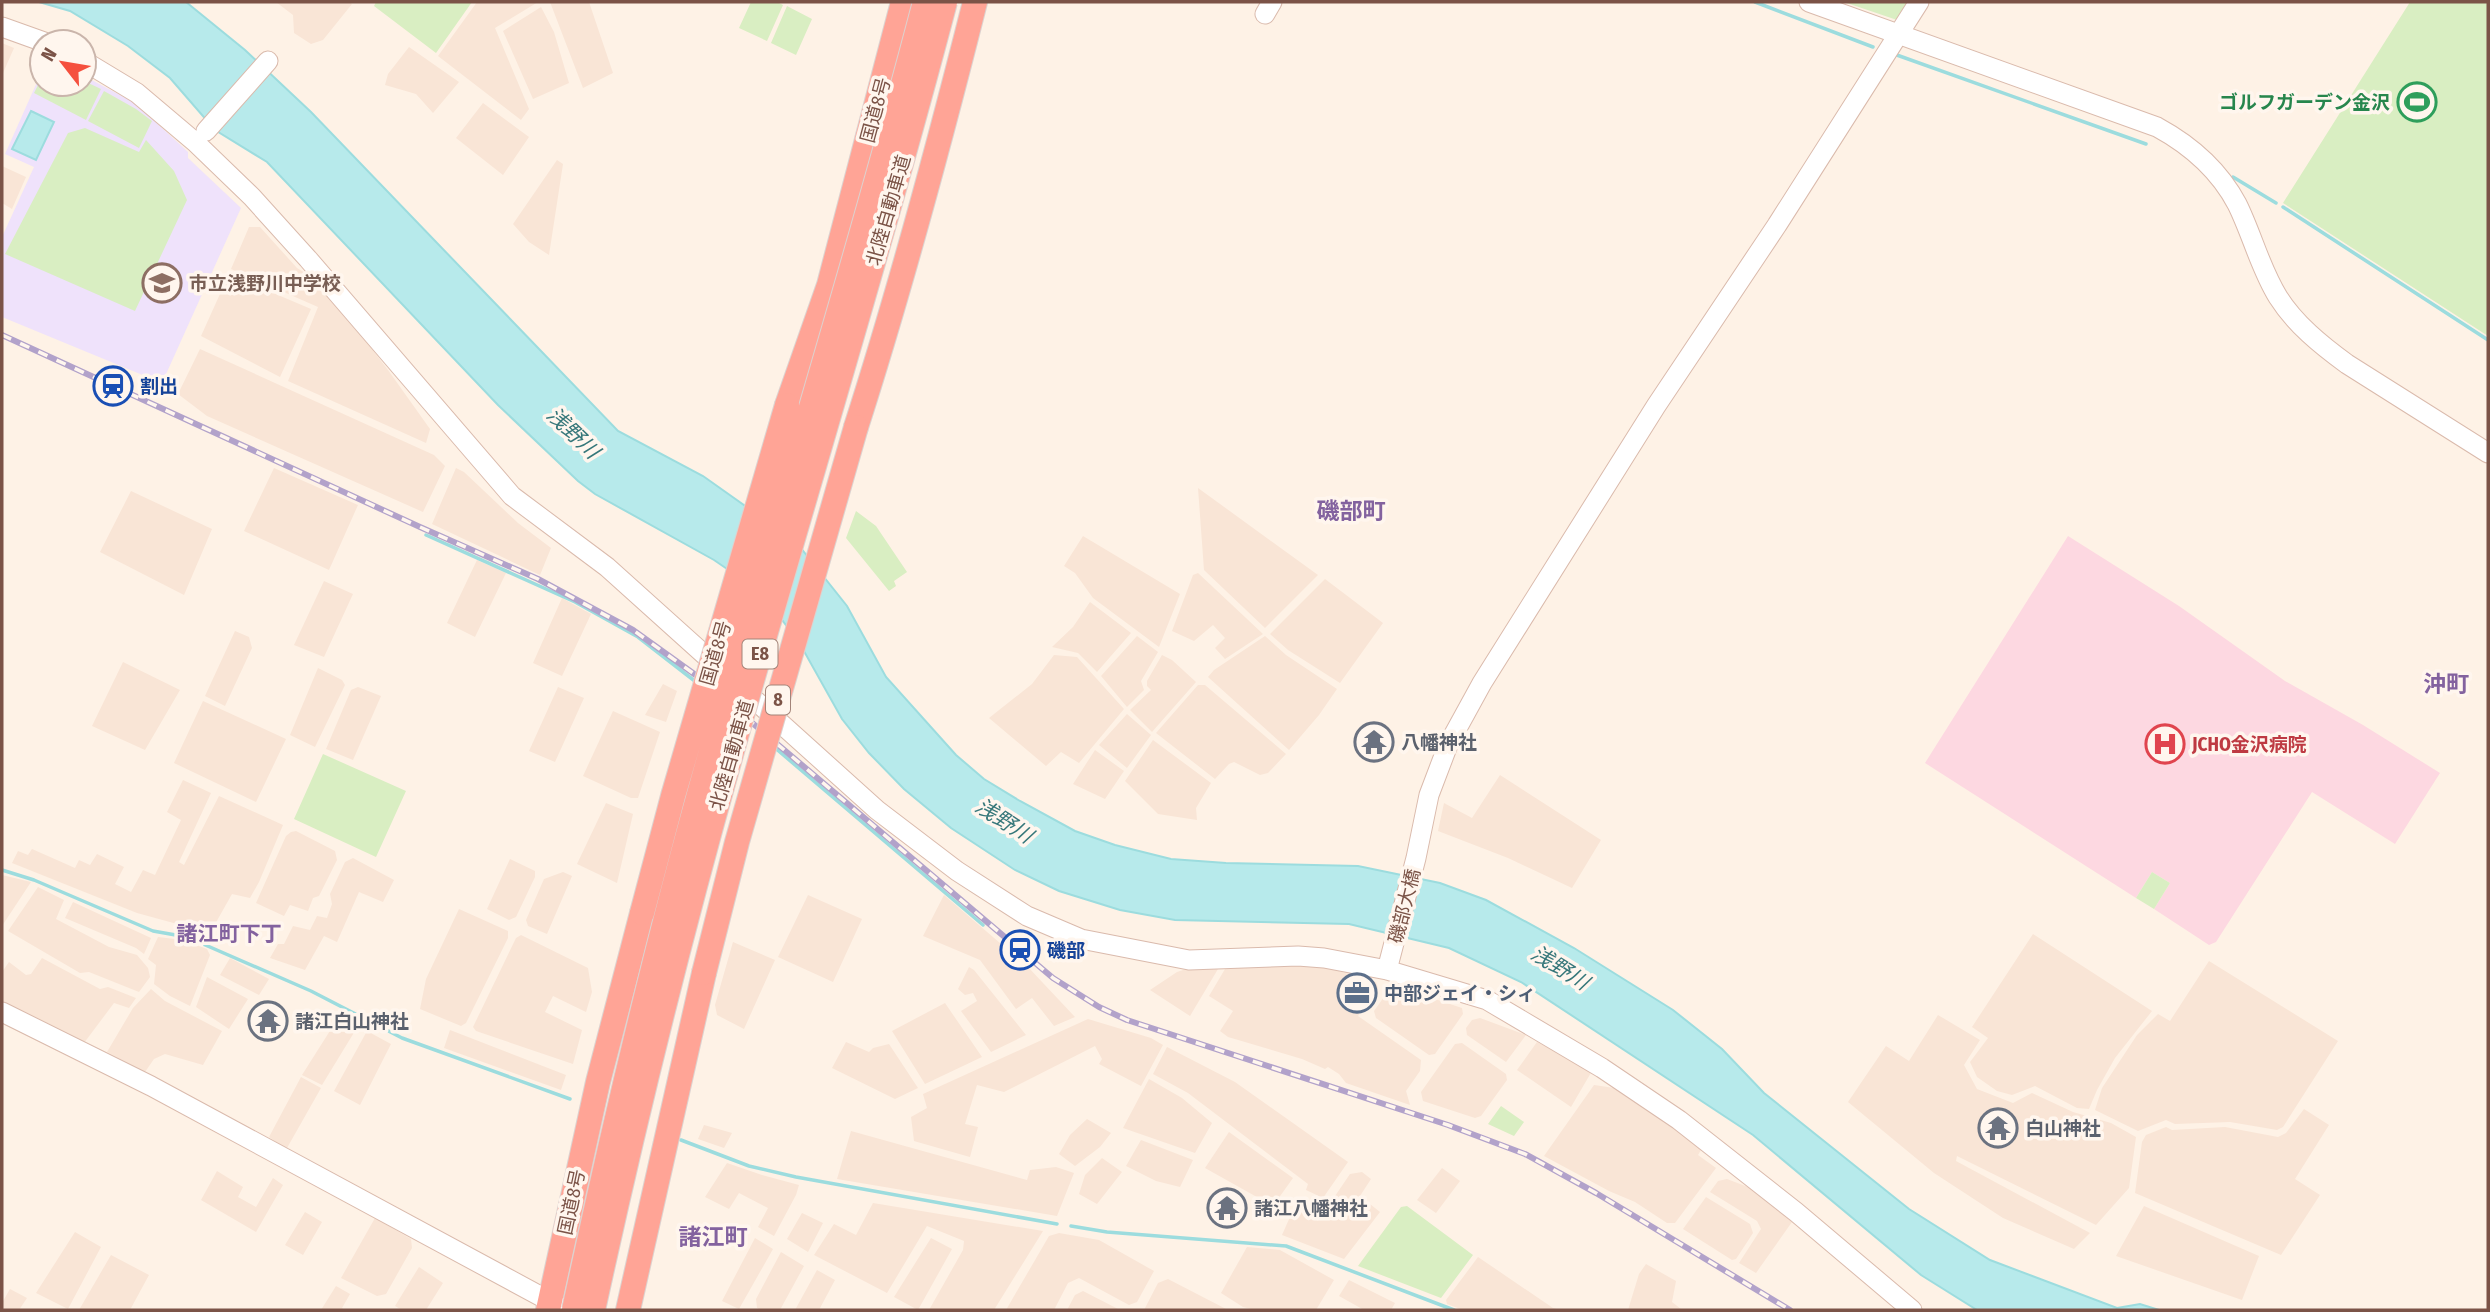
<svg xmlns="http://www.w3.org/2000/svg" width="2490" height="1312" viewBox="0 0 2490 1312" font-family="'Fira Sans Condensed','Noto Sans JP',sans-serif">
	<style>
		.residential { fill: #f9e5d6 }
		.education { fill: #efe2fb }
		.medical { fill: #fdd8e1 }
		.green { fill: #d9eec2 }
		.water { fill: #b7eaeb; stroke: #9cdcde; stroke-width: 2 }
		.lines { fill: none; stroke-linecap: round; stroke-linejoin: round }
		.stream { stroke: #9cdcde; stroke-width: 3.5 }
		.secondary-casing { stroke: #dabaac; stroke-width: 21 }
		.highway-casing { stroke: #ddd2cf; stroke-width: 26 }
		.secondary { stroke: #fff; stroke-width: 19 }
		.highway { stroke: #ffa496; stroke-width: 24 }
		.rail-casing { stroke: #b2a2ca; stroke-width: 6 }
		.rail { stroke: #fff6ee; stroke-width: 3.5; stroke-dasharray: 10; stroke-linecap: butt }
		.highway-bridge-casing { stroke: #ddd2cf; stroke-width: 26; stroke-linecap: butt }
		.highway-bridge { stroke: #ffa496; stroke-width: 24 }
		.labels { text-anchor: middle; stroke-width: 7; stroke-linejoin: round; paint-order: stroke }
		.shield { fill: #fff6ee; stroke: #a38479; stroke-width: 2 }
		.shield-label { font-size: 18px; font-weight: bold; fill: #7b5347 }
		.leisure-label { font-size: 19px; font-weight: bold; fill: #27864d; stroke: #fff6ee; text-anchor: end }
		.street-label { font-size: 19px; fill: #7b5347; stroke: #fff6ee }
		.education-label { font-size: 19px; font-weight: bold; fill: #785e54; stroke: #fff6ee; text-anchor: start }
		.transit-label { font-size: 19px; font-weight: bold; fill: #164399; stroke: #fff6ee; text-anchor: start }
		.worship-label { font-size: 19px; font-weight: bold; fill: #5b616d; stroke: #fff6ee; text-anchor: start }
		.health-label { font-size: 19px; font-weight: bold; fill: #be3a42; stroke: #fff6ee; text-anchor: start }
		.service-label { font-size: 19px; font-weight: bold; fill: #4e5e75; stroke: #fff6ee; text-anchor: start }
		.water-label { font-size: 21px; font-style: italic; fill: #36777a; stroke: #fff6ee }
		.neighbourhood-label { font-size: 21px; font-weight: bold; fill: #83629f; stroke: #fff6ee }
		.quarter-label { font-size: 23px; font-weight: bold; fill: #83629f; stroke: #fff6ee }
	</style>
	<rect width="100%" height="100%" fill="#fef2e6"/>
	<path class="residential" d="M276 2H349L352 4 323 40 311 44 294 33 293 15Z
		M477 2H538L495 28 529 109 521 120 438 56Z
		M550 2H589L613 73 583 88Z
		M541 7 554 32 569 83 533 99 503 31Z
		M2 43 14 48 3 73 2 72Z
		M409 47 459 82 433 113 416 94 385 85 388 74Z
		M483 103 529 137 503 175 456 138Z
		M557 160 563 164 549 255 529 242 513 224Z
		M2 166 26 177 12 209 2 203Z
		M249 227H260L297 268 321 283 388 370 430 429 426 443 288 381 318 307 231 269Z
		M229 274 311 309 280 377 201 336Z
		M200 349 434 455 445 466 423 512 207 416 178 394Z
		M274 468 358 505 329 570 244 531Z
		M456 468 464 472 518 523 551 548 540 575 432 524Z
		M1198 488 1318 575 1265 628 1204 570Z
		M131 491 212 529 184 595 100 552Z
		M1083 536 1180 594 1159 647 1093 598 1075 573 1064 566Z
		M477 560 506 573 475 637 447 623Z
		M1198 573 1263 634 1225 659 1215 648 1225 638 1213 625 1194 641 1172 631 1193 575Z
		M1325 579 1383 623 1340 683 1288 650 1270 634Z
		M324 581 353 594 324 657 294 645Z
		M562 598 591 614 562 676 533 663Z
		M1090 602 1131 633 1097 672 1078 653 1052 647 1073 627Z
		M235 631 249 637 252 648 225 706 205 696Z
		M1137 636 1158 652 1141 681 1144 690 1127 707 1101 676Z
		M1265 636 1286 655 1337 689 1319 715 1289 750 1208 677 1214 670Z
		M1054 655 1077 657 1124 709 1079 763 1061 752 1046 766 989 718 1032 684Z
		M1162 655 1172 660 1196 682 1152 732 1130 710 1151 690 1147 686V681Z
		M123 662 180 690 145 750 92 726Z
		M318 668 342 680 345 685 315 747 290 735Z
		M663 684 677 691 666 722 645 715Z
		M1198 685H1205L1286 754 1268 773 1260 775 1234 762 1229 764 1215 779 1156 733Z
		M358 687 381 696 353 760 326 749 351 690Z
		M558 687 584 698 555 762 529 751Z
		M203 701 286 739 256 802 174 763Z
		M613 711 660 732 638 798H631L583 776Z
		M1127 714 1151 735 1127 768 1099 745Z
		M1153 740 1211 783 1196 808 1197 820 1158 814 1125 781Z
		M1095 750 1124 771 1105 799 1073 784Z
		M1500 775 1601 840 1572 888 1508 858 1438 831 1444 803 1472 818Z
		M183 780 211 793 179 862 184 865 219 796 283 825 259 882 250 898 232 894 210 933 137 913 12 863 18 851 28 855 32 849 75 868 79 860 90 865 97 854 124 867 115 884 131 892 143 870 155 875 181 820 167 812Z
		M606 803 633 814 617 883 577 864Z
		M296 831 335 851 337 860 319 896 313 898 308 911 290 905 284 916 256 903 286 836 291 832Z
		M353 858 394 880 383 902 359 892 337 942 324 936 305 970 270 958 278 944H284L293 926 310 930 317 916 327 918 332 904 330 894 345 862Z
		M510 859 535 871V877L516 917 509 920 487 909Z
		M563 872 572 876 547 934 528 926 526 920 544 879Z
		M2 875 31 882 2 926Z
		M38 887 64 900 56 919 109 947 137 955 148 968 150 977 139 992 89 972 80 973 8 931Z
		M808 895 862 919 833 982 778 957Z
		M944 895 1028 967 1075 1017 1054 1026 1032 998 1016 1009 980 960 923 936Z
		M73 902 151 938 144 954 136 948 65 918Z
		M459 909 508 931V938L466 1023 461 1026 420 1009 426 979Z
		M2033 934 2152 1011 2115 1058 2097 1090 2089 1109 2077 1108 2035 1086 2012 1095 1997 1091 1977 1077 1970 1062 1988 1038 1972 1027Z
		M521 935 588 968 592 992 586 1012 553 996 545 1012 582 1030 573 1064 476 1031 473 1027 516 938Z
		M158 937 183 940 207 949 210 955 190 1006 170 996 154 984 156 965 148 959Z
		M733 942 775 960 744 1029 717 1015 715 1005Z
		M42 958 100 989 108 987 136 998 129 1008 114 1003 84 1043 2 1001V972L9 962 26 975 31 974Z
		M230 958 269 979 259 995 220 975Z
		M2209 961 2338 1041 2283 1127 2277 1130 2230 1122 2175 1124 2166 1120 2138 1131 2095 1110 2102 1088 2137 1035 2158 1014 2170 1021Z
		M1311 963 1376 982 1378 988 1358 1016 1421 1060 1420 1071 1406 1091 1410 1105 1346 1083 1339 1074 1328 1067 1325 1069 1302 1059 1228 1037 1220 1031 1233 1011 1209 996 1228 964Z
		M1201 964H1221L1190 1016 1150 990 1177 972Z
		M969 967 974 970 1026 1035 991 1052 961 1011 977 1001 973 993 965 995 958 989Z
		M207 977 248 999 229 1029 196 1007Z
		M1396 986 1462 1008 1463 1014 1435 1054 1429 1055 1376 1018 1374 1011 1391 987Z
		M151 989 165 1001 222 1031 203 1065 165 1054 154 1059 145 1072 107 1052 133 1008Z
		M945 1003 982 1057 925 1084 892 1031Z
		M340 1015 358 1026 322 1085 302 1075Z
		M1938 1015 1980 1040 1964 1065 1977 1089 2013 1103 2032 1093 2073 1112 2111 1123 2136 1137 2129 1188 2096 1225 1957 1156 1956 1161 2090 1233 2074 1249 2003 1218 1934 1173 1848 1102 1886 1046 1909 1061Z
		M1480 1018 1526 1035 1506 1062 1467 1035 1466 1028 1472 1020Z
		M1088 1019 1151 1038 1163 1045 1141 1086 1099 1064 1102 1059 1095 1046 1004 1092 977 1085 965 1124 978 1127 970 1157 914 1141 911 1117 927 1108 923 1094Z
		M450 1030 566 1075 561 1090 444 1048Z
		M367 1031 391 1044 360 1105 334 1091Z
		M846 1042 869 1052 873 1048 889 1044 918 1088 895 1099 832 1068Z
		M1537 1042 1592 1071 1571 1107 1517 1070Z
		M1462 1043 1506 1074 1507 1080 1481 1116 1475 1118 1423 1101 1421 1092 1455 1044Z
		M1167 1047 1235 1082 1348 1162 1323 1198 1306 1190 1308 1184 1188 1093 1153 1074Z
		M301 1077 321 1088 287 1148 283 1147 269 1137Z
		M1149 1079 1182 1098 1212 1123 1195 1153 1123 1128Z
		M1594 1085 1621 1089 1704 1145 1698 1155 1716 1168 1675 1223H1667L1635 1202 1609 1191 1544 1156Z
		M2304 1109 2329 1125 2295 1179 2320 1195 2281 1255 2135 1193 2142 1142 2146 1135 2166 1127 2172 1130 2225 1127 2278 1137 2286 1133Z
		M1087 1119 1111 1133 1100 1147 1075 1166 1059 1154 1070 1135Z
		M704 1125 732 1133 724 1148 698 1139Z
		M851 1131 1027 1180 1030 1170 1056 1167 1074 1173 1057 1216 837 1179Z
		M1229 1132 1293 1178 1273 1206 1205 1168Z
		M1141 1140 1193 1160 1180 1187 1156 1181 1126 1166Z
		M1102 1158 1122 1172 1097 1204 1079 1194 1085 1175Z
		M727 1163 762 1175 799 1185 796 1195 774 1236 758 1227 768 1208 739 1193 729 1209 705 1197Z
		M1442 1168 1460 1181 1436 1213 1417 1200Z
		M217 1171 243 1187 238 1197 256 1207 273 1178 283 1185 256 1232 201 1200Z
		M1362 1172 1371 1179 1360 1196 1380 1212 1344 1259 1282 1235 1294 1208 1318 1221 1350 1174Z
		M1727 1179 1761 1192 1792 1222 1756 1273 1739 1263 1761 1229 1757 1221 1710 1192 1718 1181Z
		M1706 1197 1750 1224 1753 1233 1736 1259 1732 1260 1683 1229Z
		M873 1203 1043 1231 994 1310H929L963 1250 964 1241 927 1226 887 1293 814 1255 834 1224 856 1235Z
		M2144 1206 2259 1256 2242 1300 2116 1256Z
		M305 1212 322 1222 303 1255 285 1245Z
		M802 1213 823 1223 808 1252 787 1239Z
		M375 1218 411 1239 412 1248 386 1294 377 1296 341 1278Z
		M75 1232 101 1247 68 1309 36 1293Z
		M1059 1233 1099 1240 1154 1271 1137 1302 1129 1305 1079 1278 1068 1283 1054 1310H1006L1049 1236Z
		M755 1238 773 1249 739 1309 722 1301Z
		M931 1238 952 1249 918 1310 894 1297Z
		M1247 1247 1280 1250 1334 1280 1316 1310H1255L1243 1307 1221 1293Z
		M781 1252 804 1266 780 1310H761L757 1308 756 1299Z
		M111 1255 149 1275 130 1310H79Z
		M1478 1257 1553 1308 1560 1310H1463L1447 1304 1446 1300Z
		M1646 1264 1676 1281 1672 1302 1681 1309 1680 1310H1628L1639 1274Z
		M419 1267 443 1283 426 1310H402L395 1306Z
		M817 1270 835 1280 819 1310H795Z
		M1168 1279 1228 1310H1144L1158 1283Z
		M1349 1280 1395 1303 1391 1310H1364L1339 1296Z
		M336 1286 350 1294 342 1308 345 1310H321Z
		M10 1289 27 1298 19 1310H2V1303Z
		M1083 1291 1120 1310H1067L1075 1295Z"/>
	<path class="education" d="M42 71V84H84V76L135 103 188 152V158L241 208 162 383 2 317V237L34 167 5 154Z"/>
	<path class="medical" d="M2068 536 2179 606 2285 681 2363 725 2440 773 2395 844 2312 792 2216 942 2209 945 2154 909 2170 883 2152 872 2136 898 1925 763Z"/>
	<path class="green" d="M376 2H472L436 53 374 6Z
		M751 2H777L783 5 767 41 739 28Z
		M1844 2H1909L1897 20Z
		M2410 2H2488V336L2283 203Z
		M787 6 812 19 796 55 771 43Z
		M42 77V84H84V81L101 89 86 120 34 93Z
		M104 91 136 109 152 121 139 148 88 121Z
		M85 128 139 152 146 140 174 171 187 200 135 311 5 254 68 133Z
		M856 511 876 526 907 572 894 581 896 586 889 591 846 538Z
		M323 754 406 791 376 857 294 819Z
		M2152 872 2170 883 2154 909 2136 898Z
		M1501 1106 1524 1122 1514 1136 1488 1124Z
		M1407 1206 1473 1255 1441 1298 1358 1266 1401 1207Z"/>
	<path class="water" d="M39 2H186L245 50 311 112 618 431 703 476 796 542 847 606 886 677 956 755 984 779 1020 801 1075 831 1115 845 1171 859 1226 863 1358 866 1440 883 1486 900 1574 948 1673 1010 1722 1049 1764 1093 1909 1209 1990 1260 2117 1308 2140 1304 2159 1310H1977L1921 1275 1753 1135 1521 982 1449 948 1349 924 1175 920 1120 910 1059 891 1015 870 951 828 904 789 869 753 842 719 800 644 762 593 714 560 595 494 578 481 498 405 267 162 215 130 170 78 128 46 70 11Z
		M31 111 54 122 36 160 12 149Z"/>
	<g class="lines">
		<path class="stream" d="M1755 2 1873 47
			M1894 54 2146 144
			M2233 177 2276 203
			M2283 207 2488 340
			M426 535 575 602 638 637 696 682
			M774 747 983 925
			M2 870 34 880 153 931 187 937 311 991 402 1038 570 1099
			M681 1140 749 1166 796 1177 1057 1224
			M1071 1226 1107 1232 1286 1246 1454 1310"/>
		<g class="secondary-casing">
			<path id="secondary" d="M1809 2 2157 127C2190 145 2219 170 2237 204 2252 234 2260 268 2278 297 2295 324 2321 345 2347 364L2488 453
				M1265 14 1272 2
				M2 27 44 42
				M84 61 137 93 195 142 252 197 308 259 512 496 607 567 877 810 957 871 1027 916 1081 939 1189 960 1298 956 1324 958 1387 970 1487 1000 1602 1068 1679 1120 1796 1212 1912 1310
				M206 131 268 61
				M1387 970 1416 858 1429 795 1448 745 1482 683 1656 406 1777 225 1919 2
				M2 1012 151 1086 566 1310"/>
		</g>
		<g class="highway-casing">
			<path id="highway" d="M787 405 829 285 903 2
				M856 427C901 287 939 145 975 2
				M548 1310 598 1082 642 913
				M628 1310 704 973"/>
		</g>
		<use href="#secondary" class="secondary"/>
		<use href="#highway" class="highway"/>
		<g class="rail-casing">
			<path id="rail" d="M2 335 420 527 538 579 633 630 697 676 1053 978 1099 1007 1127 1020 1448 1125 1525 1154 1596 1193 1790 1310"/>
		</g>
		<use href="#rail" class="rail"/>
		<g class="highway-bridge-casing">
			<path id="highway-bridge" d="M642 913 673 796 787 405
				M704 973 737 842 856 427
				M574 1310C614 1124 658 938 710 755 781 504 859 254 925 2
				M593 1310C633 1126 678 943 729 762 800 508 878 257 945 2"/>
		</g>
		<use href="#highway-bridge" class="highway-bridge"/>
	</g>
	<defs>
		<g id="stadium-ring" transform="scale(2.0125)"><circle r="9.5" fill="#fff6ee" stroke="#2e9e5b" stroke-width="1.5"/><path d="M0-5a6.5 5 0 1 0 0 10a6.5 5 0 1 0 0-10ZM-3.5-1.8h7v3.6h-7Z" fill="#2e9e5b"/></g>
		<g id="school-ring" transform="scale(2.0125)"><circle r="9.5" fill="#fff6ee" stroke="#8d6e63" stroke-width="1.5"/><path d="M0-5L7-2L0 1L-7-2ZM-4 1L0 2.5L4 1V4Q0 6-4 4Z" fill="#8d6e63"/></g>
		<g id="station-ring" transform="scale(2.0125)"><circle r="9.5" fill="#fff6ee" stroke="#1a4fb4" stroke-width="1.5"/><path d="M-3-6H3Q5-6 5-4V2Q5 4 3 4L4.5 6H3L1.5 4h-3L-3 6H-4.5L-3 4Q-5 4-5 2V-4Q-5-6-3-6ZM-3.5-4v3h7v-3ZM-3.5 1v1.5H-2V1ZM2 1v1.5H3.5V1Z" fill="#1a4fb4"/></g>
		<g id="temple-ring" transform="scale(2.0125)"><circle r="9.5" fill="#fff6ee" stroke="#6b7280" stroke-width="1.5"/><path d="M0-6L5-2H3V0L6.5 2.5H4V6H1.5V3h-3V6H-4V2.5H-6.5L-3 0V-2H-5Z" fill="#6b7280"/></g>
		<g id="hospital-ring" transform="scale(2.0125)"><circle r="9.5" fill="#fff6ee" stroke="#e0444e" stroke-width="1.5"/><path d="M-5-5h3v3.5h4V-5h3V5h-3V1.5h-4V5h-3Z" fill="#e0444e"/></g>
		<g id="office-ring" transform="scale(2.0125)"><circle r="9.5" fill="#fff6ee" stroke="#5c6f8a" stroke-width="1.5"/><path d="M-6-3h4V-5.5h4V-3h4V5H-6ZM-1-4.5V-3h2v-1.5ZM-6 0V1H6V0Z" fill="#5c6f8a"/></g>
	</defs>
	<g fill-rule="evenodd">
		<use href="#stadium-ring" x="2417" y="102"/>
		<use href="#school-ring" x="162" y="283"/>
		<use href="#station-ring" x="113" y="386"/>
		<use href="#temple-ring" x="1374" y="742"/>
		<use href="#hospital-ring" x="2165" y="744"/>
		<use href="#station-ring" x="1020" y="950"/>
		<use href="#office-ring" x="1357" y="993"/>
		<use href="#temple-ring" x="268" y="1021"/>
		<use href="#temple-ring" x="1998" y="1128"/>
		<use href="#temple-ring" x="1227" y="1208"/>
	</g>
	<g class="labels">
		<g class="shield">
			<rect x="742.5" y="639.5" width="35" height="29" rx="5"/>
			<rect x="766" y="685.5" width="24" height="29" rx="5"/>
		</g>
		<g class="shield-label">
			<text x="760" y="660">E8</text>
			<text x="778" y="706">8</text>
		</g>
		<g class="leisure-label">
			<text x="2390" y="109">ゴルフガーデン金沢</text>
		</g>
		<g class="street-label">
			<text transform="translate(875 110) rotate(-75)" y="7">国道8号</text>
			<text transform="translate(888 210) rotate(-74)" y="7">北陸自動車道</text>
			<text transform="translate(715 653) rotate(-74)" y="7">国道8号</text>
			<text transform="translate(731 755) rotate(-74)" y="7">北陸自動車道</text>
			<text transform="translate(1404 906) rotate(-76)" y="7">磯部大橋</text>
			<text transform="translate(571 1202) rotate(-78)" y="7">国道8号</text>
		</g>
		<g class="education-label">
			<text x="189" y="290">市立浅野川中学校</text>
		</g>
		<g class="transit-label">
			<text x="140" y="393">割出</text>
			<text x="1047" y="957">磯部</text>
		</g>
		<g class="worship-label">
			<text x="1401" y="749">八幡神社</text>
			<text x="295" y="1028">諸江白山神社</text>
			<text x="2025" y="1135">白山神社</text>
			<text x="1254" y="1215">諸江八幡神社</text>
		</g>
		<g class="health-label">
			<text x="2192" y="751">JCHO金沢病院</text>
		</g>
		<g class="service-label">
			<text x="1384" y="1000">中部ジェイ・シィ</text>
		</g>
		<g class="water-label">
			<text transform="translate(573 433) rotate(44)" y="7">浅野川</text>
			<text transform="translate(1004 821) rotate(33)" y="7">浅野川</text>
			<text transform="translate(1560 968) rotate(32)" y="7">浅野川</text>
		</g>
		<g class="neighbourhood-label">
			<text x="229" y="941">諸江町下丁</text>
		</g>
		<g class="quarter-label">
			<text x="1351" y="519">磯部町</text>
			<text x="2446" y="692">沖町</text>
			<text x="713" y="1245">諸江町</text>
		</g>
	</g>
	<rect width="2490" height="1312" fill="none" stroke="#7b5347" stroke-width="7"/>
	<g transform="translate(63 63) rotate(301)"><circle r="33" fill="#fff6ee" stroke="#cab5ab" stroke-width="2"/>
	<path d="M0-5L12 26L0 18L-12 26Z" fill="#f5503e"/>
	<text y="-10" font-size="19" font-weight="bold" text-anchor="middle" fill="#7b5347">N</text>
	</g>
</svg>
